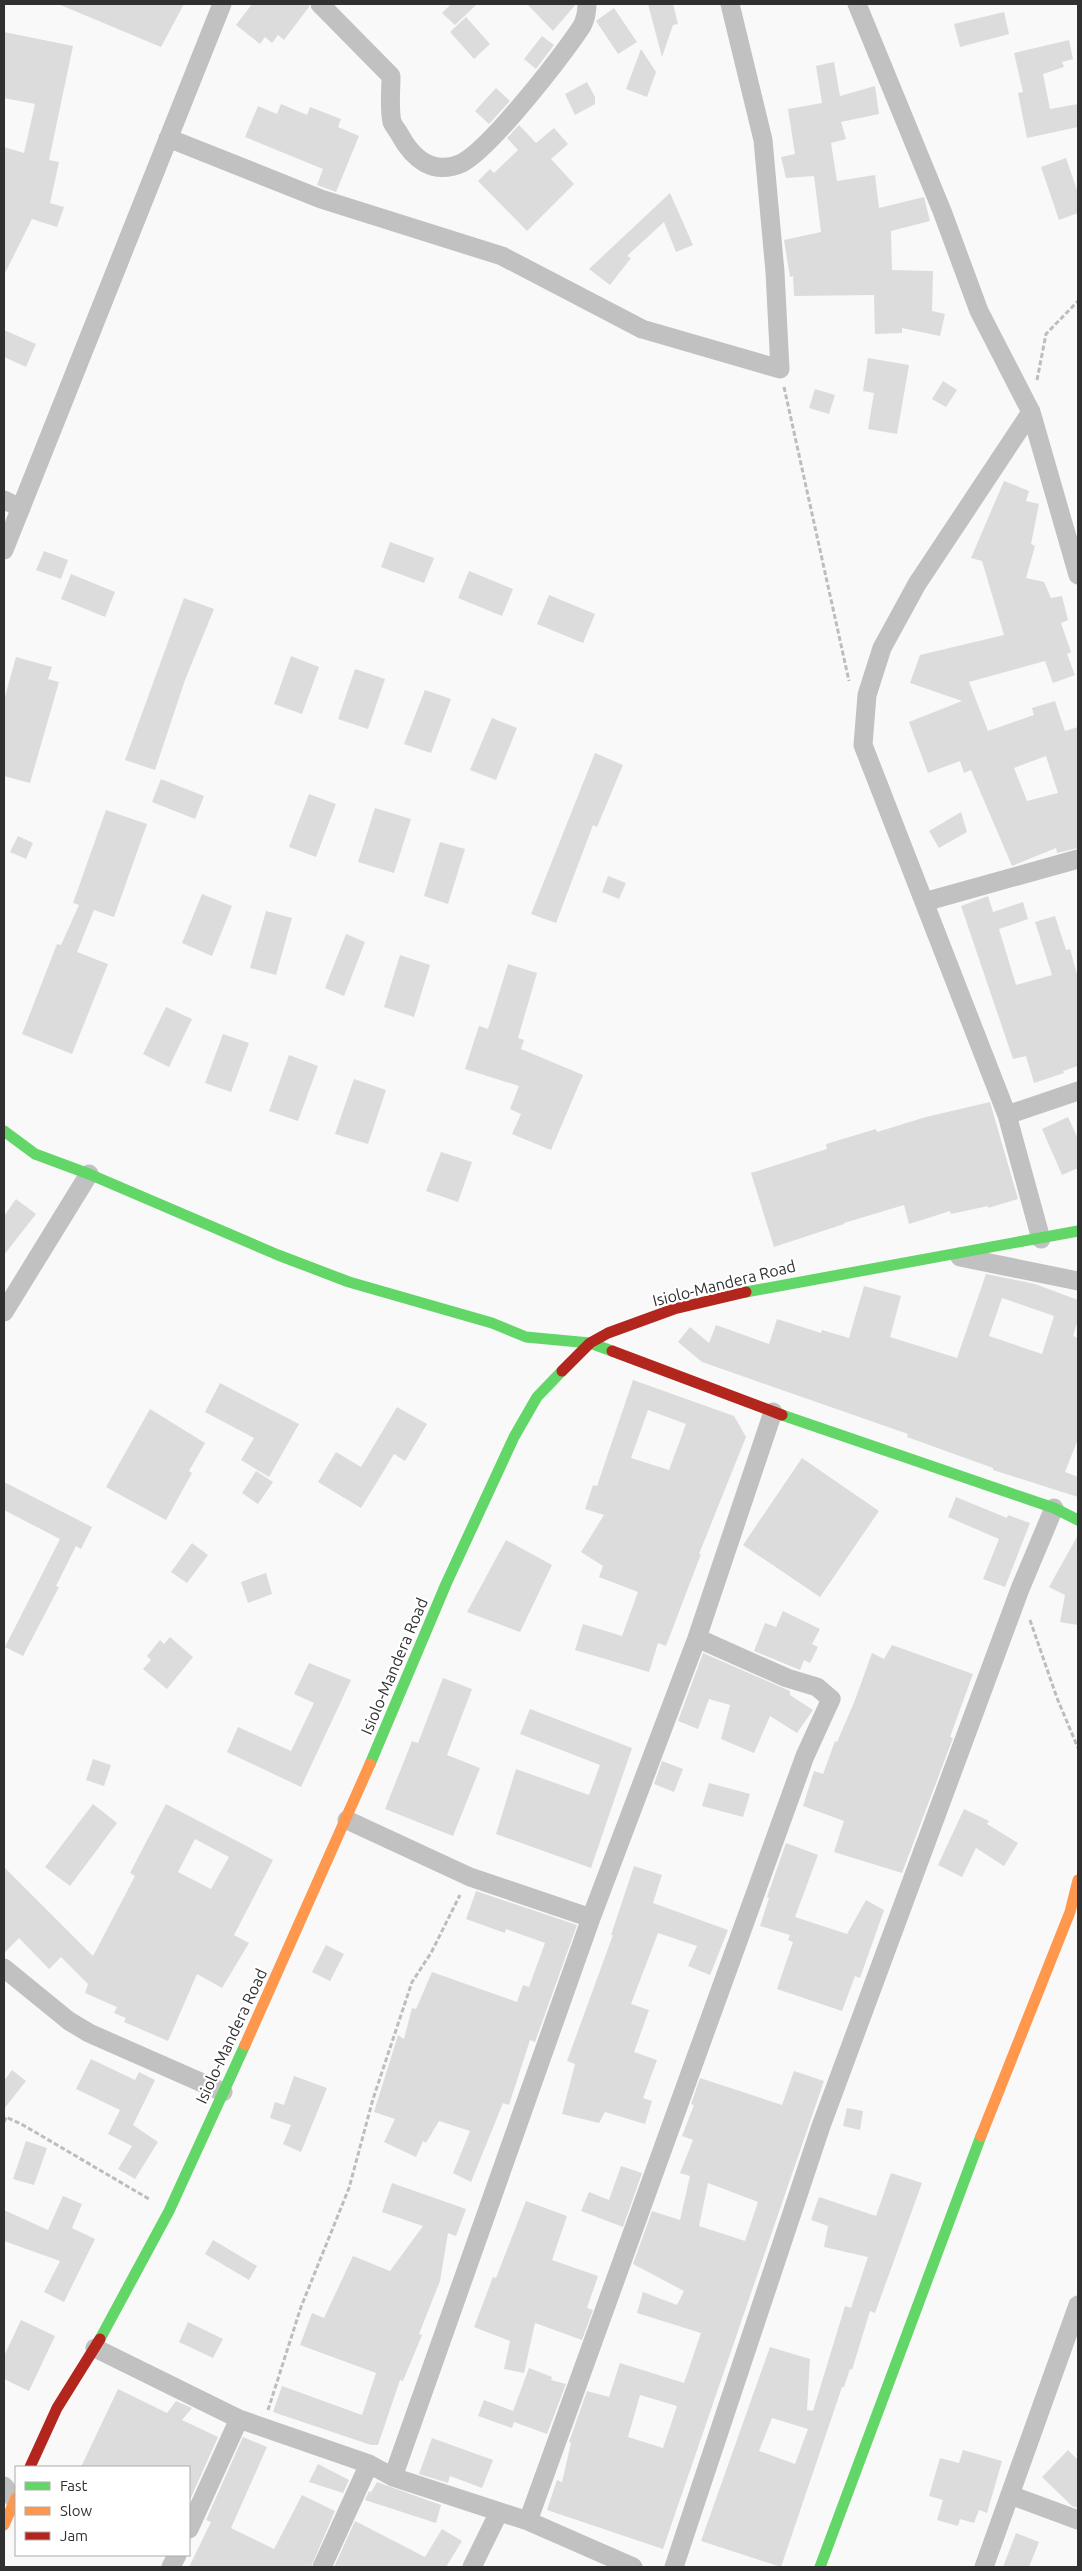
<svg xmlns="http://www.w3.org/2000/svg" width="1082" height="2571" viewBox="0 0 1082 2571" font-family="Ubuntu,sans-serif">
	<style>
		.building { fill: #dddcdc; fill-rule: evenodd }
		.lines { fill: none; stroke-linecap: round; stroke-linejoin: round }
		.path { stroke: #bdbdbe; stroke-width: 3; stroke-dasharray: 5 2.5; stroke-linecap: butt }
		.street { stroke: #c0c1c0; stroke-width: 19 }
		.fast { stroke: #63d668; stroke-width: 11 }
		.slow { stroke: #ff974d; stroke-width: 11 }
		.jam { stroke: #b3261e; stroke-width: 11 }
		.labels { text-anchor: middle; stroke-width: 4.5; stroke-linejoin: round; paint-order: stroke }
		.street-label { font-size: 16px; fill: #303031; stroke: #fff }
	</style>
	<rect width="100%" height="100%" fill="#f9f9fa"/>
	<path class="building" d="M58 4H184L161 47Z
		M252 4H309V7L284 40 278 35 272 43 265 37 260 44 236 25Z
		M451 4H477L455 25 442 13Z
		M527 4H576L553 31Z
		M648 4H673L678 24 673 25 662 57Z
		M614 8 637 42 618 54 596 21Z
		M1004 12 1009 34 960 47 954 24Z
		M466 17 490 44 474 59 450 32Z
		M4 32 73 46 49 160 59 162 50 203 64 207 57 227 32 219 4 275V147L24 153 35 104 4 98Z
		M542 36 554 45 536 69 524 59Z
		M1069 40 1073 59 1062 62 1064 67 1043 74 1050 109 1078 104V127L1027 138 1018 93 1023 92 1014 53Z
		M641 49 656 72 647 97 626 89Z
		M834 62 840 96 875 86 879 114 841 122 846 139 831 143 837 181 875 175 879 208 924 197 930 221 891 231 892 270 933 271 932 311 945 314 940 336 902 328V333L875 334 874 295 794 296 793 276 790 277 784 240 821 232 814 176 786 178 781 157 795 154 788 109 822 103 816 66Z
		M587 82 595 97V104L575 115 565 94Z
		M496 88 510 101 489 124 475 111Z
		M281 104 307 115 310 107 341 119 338 127 359 136 336 192 317 185 323 169 245 137 258 106 277 114Z
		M519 125 536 143 554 128 568 144 551 159 574 184 527 231 478 181 490 169 494 173 518 150 507 138Z
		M1066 158 1078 193V213L1059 220 1041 167Z
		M670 193 693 245 676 252 664 222 627 256 631 258 610 285 589 269Z
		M4 330 36 344 26 367 4 357Z
		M868 358 909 365 897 434 868 429 874 393 863 391Z
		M943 381 957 390 946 407 932 399Z
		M815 389 835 395 829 414 809 408Z
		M1004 481 1029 491 1026 501 1039 504 1031 544 1035 546 1026 578 1044 582 1051 598 1062 596 1068 620 1061 623 1071 652 1067 654 1075 675 1053 683 1045 661 969 682 988 731 1034 715 1032 708 1055 701 1065 731 1078 727V848L1057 853 1056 848 1012 866 971 770 964 773 960 761 928 773 909 722 962 701 910 683 920 655 1004 635 982 561 971 558ZM1046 756 1058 793 1027 801 1014 768Z
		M390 542 434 558 424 583 381 567Z
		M44 551 68 560 61 579 36 570Z
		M469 571 513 589 502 616 458 598Z
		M71 574 115 592 105 617 61 599Z
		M549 595 595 614 583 643 537 624Z
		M184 598 214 609 185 680 155 770 125 760Z
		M291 656 319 667 302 714 274 704Z
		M16 657 52 667 48 679 59 682 30 783 4 776V700Z
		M355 669 385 679 368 729 338 719Z
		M425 690 451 699 431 753 404 744Z
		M492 718 517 728 496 780 470 770Z
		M595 753 623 765 597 827 593 825 556 923 531 914Z
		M161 779 204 796 195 819 152 802Z
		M309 794 336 804 316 857 289 847Z
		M375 808 411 819 394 873 358 862Z
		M106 810 147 824 114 917 94 910 77 952 108 964 72 1054 22 1034 57 944 61 945 79 905 73 903Z
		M961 812 967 832 939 848 929 831Z
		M18 836 33 843 26 859 10 852Z
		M440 842 465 849 448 904 424 896Z
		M608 876 626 883 619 899 602 892Z
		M202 894 232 906 212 956 182 943Z
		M988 896 993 912 1023 902 1028 919 999 929 1016 985 1052 975 1035 922 1055 916 1066 950 1070 949 1078 978V1066L1063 1071 1064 1073 1034 1083 1026 1056 1013 1059 961 906Z
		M266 911 292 918 276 975 250 968Z
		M346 934 365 942 344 996 325 988Z
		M400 955 430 965 414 1017 384 1007Z
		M508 964 537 973 518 1038 524 1040 521 1049 583 1075 551 1150 512 1134 521 1114 510 1109 519 1086 465 1069 479 1026 488 1029Z
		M166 1007 192 1019 169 1067 143 1054Z
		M223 1034 249 1043 231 1092 205 1083Z
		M289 1055 318 1066 298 1121 269 1111Z
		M354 1079 386 1090 368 1144 335 1134Z
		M990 1102 1018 1199 988 1208V1206L951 1214 950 1211 909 1224 904 1205 844 1223V1224L774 1247 751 1173 827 1149 826 1144 876 1129 877 1132 926 1117Z
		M1068 1117 1078 1139V1168L1062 1175 1042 1129Z
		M441 1152 472 1162 458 1202 426 1191Z
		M16 1199 36 1214 4 1255V1216Z
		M986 1274 1035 1284 1078 1300V1320L1073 1336 1078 1338V1439L1065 1472 1078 1477V1497L993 1470V1468L907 1437 908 1434 702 1362 678 1342 690 1327 709 1343 716 1325 769 1344 777 1319 821 1333 822 1330 849 1338 864 1286 901 1296 890 1337 957 1358ZM1002 1298 1054 1316 1042 1354 989 1336Z
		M633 1380 734 1416 746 1437 699 1554H701L666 1646 658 1643 649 1672 575 1650 583 1624 622 1636 638 1592 599 1577 603 1566 581 1552 604 1515 585 1509 593 1485 597 1486ZM648 1410 686 1424 669 1470 631 1458Z
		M220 1383 299 1424 269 1477 241 1460 254 1438 205 1412Z
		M397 1407 427 1424 405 1461 394 1454 361 1508 318 1482 336 1452 361 1467Z
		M150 1409 205 1443 189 1471 192 1473 166 1520 106 1487Z
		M802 1458 879 1511 820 1597 743 1545Z
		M256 1471 273 1482 258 1504 242 1493Z
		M4 1482 92 1527 81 1549 76 1546 56 1586 59 1587 23 1656 5 1647 60 1539 4 1510Z
		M956 1497 1007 1518 1008 1515 1030 1523 1005 1587 983 1579 999 1539 948 1517Z
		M1078 1535V1625L1060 1622 1065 1595 1049 1587Z
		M506 1540 552 1565 520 1632 467 1612Z
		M192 1543 208 1555 187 1583 171 1572Z
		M266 1573 272 1594 248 1603 241 1582Z
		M783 1611 820 1629 812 1644 818 1647 810 1663 804 1660 800 1670 754 1651 765 1623 776 1627Z
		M170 1637 193 1657 167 1689 143 1669 151 1660 147 1656 160 1640 164 1644Z
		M892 1645 973 1674 950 1737 953 1738 902 1873 834 1852 844 1821 803 1806 814 1771 823 1774 835 1741 837 1742 855 1700 872 1653 884 1659Z
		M703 1653 790 1691V1695L813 1710 797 1733 770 1716 754 1753 721 1739 730 1705 709 1699 698 1729 678 1721Z
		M309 1663 351 1680 301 1787 227 1752 238 1727 291 1751 314 1703 294 1694Z
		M443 1678 472 1689 447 1755 480 1768 453 1836 385 1809 412 1741 418 1743Z
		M530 1709 632 1748 591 1868 496 1834 516 1769 589 1795 600 1765 520 1734Z
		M93 1759 111 1765 104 1786 86 1780Z
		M662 1761 683 1769 674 1792 654 1784Z
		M709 1783 750 1794 743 1817 702 1806Z
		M93 1804 117 1823 70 1886 45 1867Z
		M166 1804 273 1860 234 1935 249 1943 222 1988 197 1974 168 2041 124 2022 126 2018 114 2013 117 2007 85 1993 88 1984 61 1957 49 1969 19 1938 4 1953V1867L93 1956 135 1876 130 1873ZM195 1839 229 1857 211 1889 178 1872Z
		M964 1809 989 1821 987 1824 1018 1843 1004 1866 976 1848 962 1877 938 1865Z
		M786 1843 818 1855 795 1917 847 1934 866 1900 884 1910 860 1978 855 1976 842 2011 777 1989 793 1942 788 1940 790 1935 760 1926 769 1898 767 1897Z
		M634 1866 662 1875 653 1903 728 1930 710 1975 688 1966 697 1946 658 1933 631 2004 649 2010 634 2052 657 2060 643 2098 652 2101 645 2124 605 2112 599 2123 562 2114 575 2064 567 2061 613 1935H611Z
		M476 1891 577 1925 535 2042 530 2040 509 2105 503 2103 471 2182 453 2173 470 2131 439 2121 426 2143 423 2141 416 2157 384 2142 395 2119 374 2112 398 2035 404 2039 412 2008 416 2009 432 1972 517 2002 523 1985 529 1987 545 1943 506 1929 505 1933 466 1919Z
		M326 1945 344 1954 330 1981 312 1972Z
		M91 2059 135 2080 139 2072 155 2080 133 2125 158 2142 135 2179 118 2169 132 2146 108 2134 120 2110 76 2089Z
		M12 2070 26 2081 4 2109V2081Z
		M794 2071 824 2081 663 2549 547 2510 557 2480 562 2482 571 2443 569 2442 587 2391 609 2397 620 2363 684 2383 701 2333 637 2313 643 2292 677 2305 684 2291 633 2264 652 2211 680 2220 690 2176 680 2173 693 2140 682 2136 694 2105 691 2104 700 2078 782 2105ZM708 2183 758 2202 745 2241 699 2226ZM640 2395 677 2406 663 2448 628 2437Z
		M294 2076 327 2088 301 2152 283 2144 291 2125 270 2118 275 2102 284 2105Z
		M847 2108 863 2111 860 2130 843 2126Z
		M26 2141 47 2148 34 2185 13 2179Z
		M621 2166 642 2173 623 2227 581 2211 589 2192 609 2200Z
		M891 2173 922 2183 875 2313 870 2311 852 2370 850 2369 844 2387H842L781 2567 701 2541 770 2347 810 2359 807 2410 813 2411 845 2306 851 2308 868 2257 824 2247 828 2226 811 2220 819 2197 876 2216ZM772 2418 808 2429 795 2464 759 2451Z
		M392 2183 466 2209 456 2236 448 2233 440 2281 419 2334 422 2335 403 2381 400 2380 378 2445H371L273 2412 282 2386 362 2415 376 2373 300 2345 312 2313 324 2318 353 2256 390 2271 423 2226 382 2212Z
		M63 2196 82 2204 72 2228 95 2239 64 2302 44 2292 60 2261 4 2241V2210L48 2230Z
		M526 2201 567 2216 552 2260 598 2276 587 2308 593 2310 582 2340 535 2323 524 2373 504 2369 510 2341 474 2327 493 2277 496 2278Z
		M213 2240 257 2266 249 2280 205 2254Z
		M21 2320 55 2336 29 2391 4 2379V2356Z
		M188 2322 223 2339 213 2358 179 2342Z
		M529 2368 552 2377 551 2380 566 2384 547 2434 514 2422 512 2428 478 2416 484 2400 513 2411Z
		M118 2389 167 2413 176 2401 192 2408 182 2420 218 2437 189 2502V2467H81Z
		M243 2437 267 2447 231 2528 274 2549 302 2495 335 2511 311 2567H189L211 2522 206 2520Z
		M432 2438 493 2460 482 2488 450 2476 448 2483 419 2474Z
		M963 2450 1002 2461 987 2513 979 2510 974 2523 960 2519 958 2526 937 2520 943 2500 929 2496 940 2458 959 2463Z
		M1068 2450 1078 2460V2508L1072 2506 1042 2477Z
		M318 2464 349 2480 343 2493 309 2482Z
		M377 2482 441 2505 436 2523 365 2500 369 2491 371 2492 369 2496Z
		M355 2521 425 2557 442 2529 462 2541 446 2567H334Z
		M1016 2533 1039 2542 1029 2567H1003Z"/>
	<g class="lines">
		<path class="path" d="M1037 380 1046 334 1078 301
			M784 387 849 681
			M1030 1620 1057 1698 1078 1748
			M4 2122 6 2117 23 2125 149 2199
			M268 2410 301 2307 349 2188 373 2099 412 1982 431 1953 460 1895"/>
		<path class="street" d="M320 4 391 76C391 90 389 109 392 122 394 127 398 131 400 135 413 159 433 176 462 163 491 148 562 56 582 26 585 20 587 11 587 4
			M857 4 942 211 979 311 1031 412 1078 575
			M168 138 321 199 502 256 642 329 780 369 775 272 763 140 730 4
			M1031 412 917 584 882 648 867 695 863 745 1007 1115 1041 1239
			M4 500 21 508
			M4 550 222 4
			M924 902 1078 859
			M1007 1115 1078 1091
			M960 1257 1078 1281
			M4 1312 89 1174
			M347 1820 470 1877 591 1918
			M4 1968 69 2021 89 2033 223 2092
			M95 2348 239 2419 369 2464 393 2477 528 2521 633 2567
			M393 2477 591 1918 697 1638 773 1412
			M4 2486 15 2500
			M1010 2495 1078 2520
			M528 2521 805 1756 831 1699 817 1687 787 1678 697 1638
			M189 2529 239 2419
			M171 2567 177 2555
			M322 2567 369 2464
			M472 2567 499 2512
			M674 2567 821 2126 1020 1589 1054 1508
			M984 2567 1078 2305"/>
		<path class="fast" d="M4 1131 35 1154 89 1174 278 1255 349 1282 492 1323 526 1337 590 1343 612 1351
			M746 1292 1078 1231
			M782 1415 1054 1508 1078 1520
			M370 1764 446 1584 514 1437 537 1397 562 1371
			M100 2339 169 2211 245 2045
			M820 2567 981 2136"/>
		<path class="slow" d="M245 2045 370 1764
			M981 2136 1070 1912 1078 1880
			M4 2525 16 2498"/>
		<path class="jam" d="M612 1351 782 1415
			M562 1371 590 1343 608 1333 674 1309 746 1292
			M30 2467 57 2408 100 2339"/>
	</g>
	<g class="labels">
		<g class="street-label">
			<text transform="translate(724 1283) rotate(-14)" y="6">Isiolo-Mandera Road</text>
			<text transform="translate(394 1666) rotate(-67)" y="6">Isiolo-Mandera Road</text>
			<text transform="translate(231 2036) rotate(-65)" y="6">Isiolo-Mandera Road</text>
		</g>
	</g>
	<rect width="1082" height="2571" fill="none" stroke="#303031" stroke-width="10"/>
	<rect x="15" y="2466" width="175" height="90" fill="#ffffff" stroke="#acacad"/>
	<rect x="25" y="2482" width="25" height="8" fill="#63d668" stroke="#acacad"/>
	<text x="60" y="2491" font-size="15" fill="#303031">Fast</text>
	<rect x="25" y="2507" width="25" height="8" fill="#ff974d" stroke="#acacad"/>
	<text x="60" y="2516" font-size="15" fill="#303031">Slow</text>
	<rect x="25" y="2532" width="25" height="8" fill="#b3261e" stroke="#acacad"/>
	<text x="60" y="2541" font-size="15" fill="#303031">Jam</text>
</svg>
